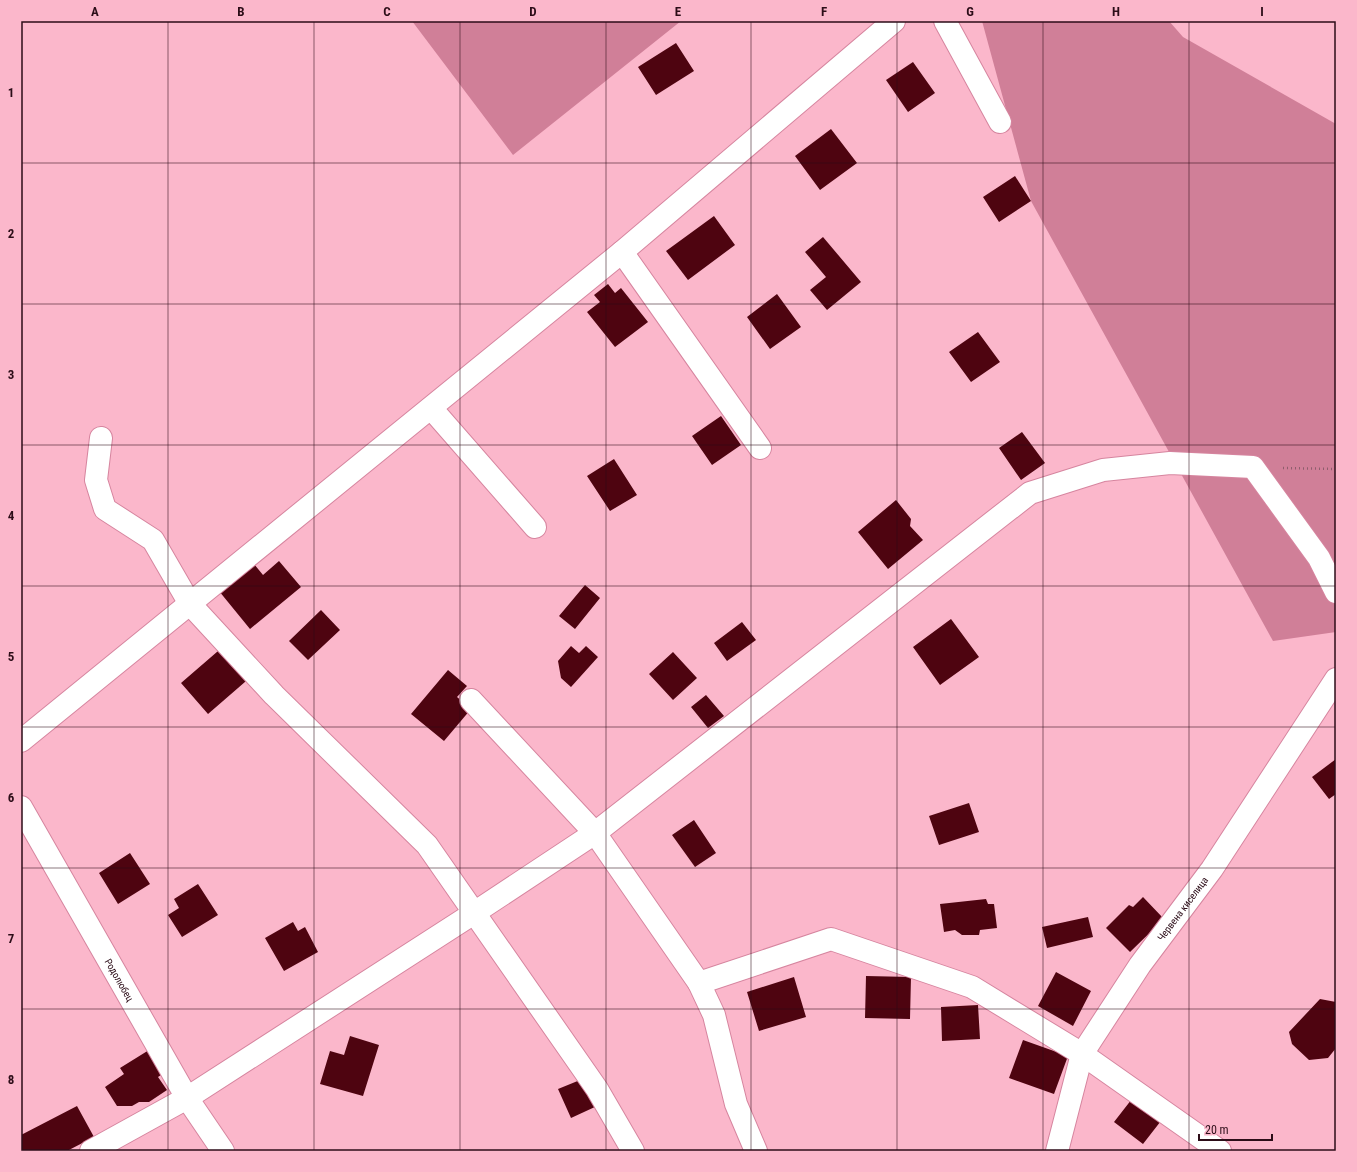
<svg xmlns="http://www.w3.org/2000/svg" width="1357" height="1172" viewBox="0 0 1357 1172" font-family="'Roboto Condensed',sans-serif">
	<style>
		.green { fill: #d07f98 }
		.building { fill: #4e0410 }
		.lines { fill: none; stroke-linecap: round; stroke-linejoin: round }
		.minor-casing { stroke: #d6859f; stroke-width: 24 }
		.path { stroke: #8f5e6d; stroke-width: 2.5; stroke-dasharray: 1 3; stroke-linecap: butt }
		.minor { stroke: #fff; stroke-width: 22 }
		.grid { fill: none; stroke: #2c0d18; stroke-width: 1; stroke-opacity: 0.55 }
		.labels { text-anchor: middle; stroke-width: 4; stroke-linejoin: round; paint-order: stroke }
		.street-label { font-size: 10px; fill: #2c0d18; stroke: #fbb7cb }
		.neatline { fill: none; stroke: #2c0d18; stroke-width: 1.5 }
		.grid-label { font-size: 13px; text-anchor: middle; font-weight: bold; fill: #2c0d18 }
	</style>
	<rect width="100%" height="100%" fill="#fbb7cb"/>
	<path class="green" d="M412 21H681L513 155Z
		M982 21H1169L1183 37 1336 124V632L1273 641 1031 201Z"/>
	<path class="building" d="M676 43 694 71 656 95 638 67Z
		M913 62 935 93 908 112 886 80Z
		M831 129 857 163 820 190 795 156Z
		M1015 176 1031 201 999 222 983 197Z
		M714 216 735 245 688 280 666 251Z
		M823 237 861 282 827 310 810 290 826 277 805 252Z
		M608 284 615 293 621 288 648 322 615 347 587 312 600 302 594 295Z
		M777 294 801 327 770 349 747 317Z
		M978 332 1000 362 971 382 949 352Z
		M721 416 741 445 712 465 692 436Z
		M1022 432 1045 463 1021 480 999 448Z
		M614 459 637 495 610 511 587 476Z
		M896 500 911 519 910 526 923 540 888 569 858 532Z
		M279 561 301 587 250 629 219 591 254 564 263 575Z
		M585 585 600 598 575 629 559 616Z
		M321 610 340 630 308 660 289 641Z
		M951 619 979 657 940 685 913 647Z
		M742 622 756 640 727 661 714 643Z
		M225 645 253 675 208 714 181 683Z
		M571 646 579 653 586 646 598 657 571 687 561 678 558 661Z
		M673 652 697 678 673 700 649 674Z
		M448 670 467 686 457 697 471 709 444 741 411 714Z
		M706 695 724 716 708 728 691 707Z
		M1336 759V794L1329 799 1312 777Z
		M969 803 979 832 939 845 929 816Z
		M694 820 716 853 695 867 672 835Z
		M130 853 150 884 118 904 99 873Z
		M198 884 218 915 182 937 168 915 179 908 174 899Z
		M1143 897 1164 919 1130 952 1106 928 1129 905 1133 907Z
		M986 899 988 904H994L997 928 980 930 979 935H962L955 930 944 932 940 904Z
		M1088 917 1093 937 1047 948 1042 927Z
		M293 922 298 931 305 927 318 952 284 971 265 938Z
		M1056 972 1091 991 1073 1026 1038 1006Z
		M866 976 911 977 910 1019 865 1018Z
		M794 977 806 1017 759 1031 747 992Z
		M1320 999 1336 1002V1048L1328 1058 1309 1060 1292 1044 1289 1032Z
		M978 1005 980 1039 942 1041 941 1007Z
		M350 1036 379 1045 363 1096 320 1084 330 1051 344 1055Z
		M1023 1040 1068 1056 1054 1094 1009 1078Z
		M149 1050 164 1073 158 1077 167 1090 149 1102H139L132 1106H117L105 1087 124 1074 120 1068Z
		M585 1078 597 1106 571 1118 558 1089Z
		M1135 1095 1164 1117 1143 1144 1114 1122Z
		M77 1106 94 1137 67 1151H21V1135Z"/>
	<g class="lines">
		<g class="minor-casing">
			<g id="minor">
				<path d="M945 21 1000 122"/>
				<path d="M622 252 760 448"/>
				<path d="M431 408 535 527"/>
				<path d="M101 438 96 480 105 509 153 540 190 604 274 695 427 845 597 1089 633 1151"/>
				<path d="M471 700 595 833 699 983 831 939 972 987 1082 1054 1220 1151"/>
				<path d="M21 741 622 252 894 21"/>
				<path id="s1" d="M21 807 187 1098 223 1151"/>
				<path d="M699 983 714 1015 736 1104 756 1151"/>
				<path d="M91 1151 187 1098 474 913 595 833 1030 493 1103 470 1170 463 1253 467 1319 558 1336 592"/>
				<path id="s2" d="M1057 1151 1082 1054 1140 965 1212 869 1336 679"/>
			</g>
		</g>
		<path class="path" d="M1283 468 1336 469"/>
		<use href="#minor" class="minor"/>
	</g>
	<path class="grid" d="M168 21V1151M314 21V1151M460 21V1151M606 21V1151M751 21V1151M897 21V1151M1043 21V1151M1189 21V1151M21 163H1336M21 304H1336M21 445H1336M21 586H1336M21 727H1336M21 868H1336M21 1009H1336"/>
	<g class="labels">
		<g class="street-label">
			<text dy="4" stroke="none"><textPath href="#s2" startOffset="277">Червена киселица</textPath></text>
			<text dy="4" stroke="none"><textPath href="#s1" startOffset="199">Родолюбец</textPath></text>
		</g>
	</g>
	<rect width="1357" height="1172" fill="none" stroke="#fbb7cb" stroke-width="44"/>
	<path d="M1199 1134v6h73v-6" fill="none" stroke="#2c0d18" stroke-width="2"/>
	<text x="1205" y="1134" font-size="12" fill="#2c0d18" stroke="#fbb7cb" stroke-width="3" paint-order="stroke">20 m</text>
	<rect x="22" y="22" width="1313" height="1128" class="neatline"/>
	<g class="grid-label">
		<text x="95" y="16">A</text>
		<text x="241" y="16">B</text>
		<text x="387" y="16">C</text>
		<text x="533" y="16">D</text>
		<text x="678" y="16">E</text>
		<text x="824" y="16">F</text>
		<text x="970" y="16">G</text>
		<text x="1116" y="16">H</text>
		<text x="1262" y="16">I</text>
		<text x="11" y="97">1</text>
		<text x="11" y="238">2</text>
		<text x="11" y="379">3</text>
		<text x="11" y="520">4</text>
		<text x="11" y="661">5</text>
		<text x="11" y="802">6</text>
		<text x="11" y="943">7</text>
		<text x="11" y="1084">8</text>
	</g>
</svg>
